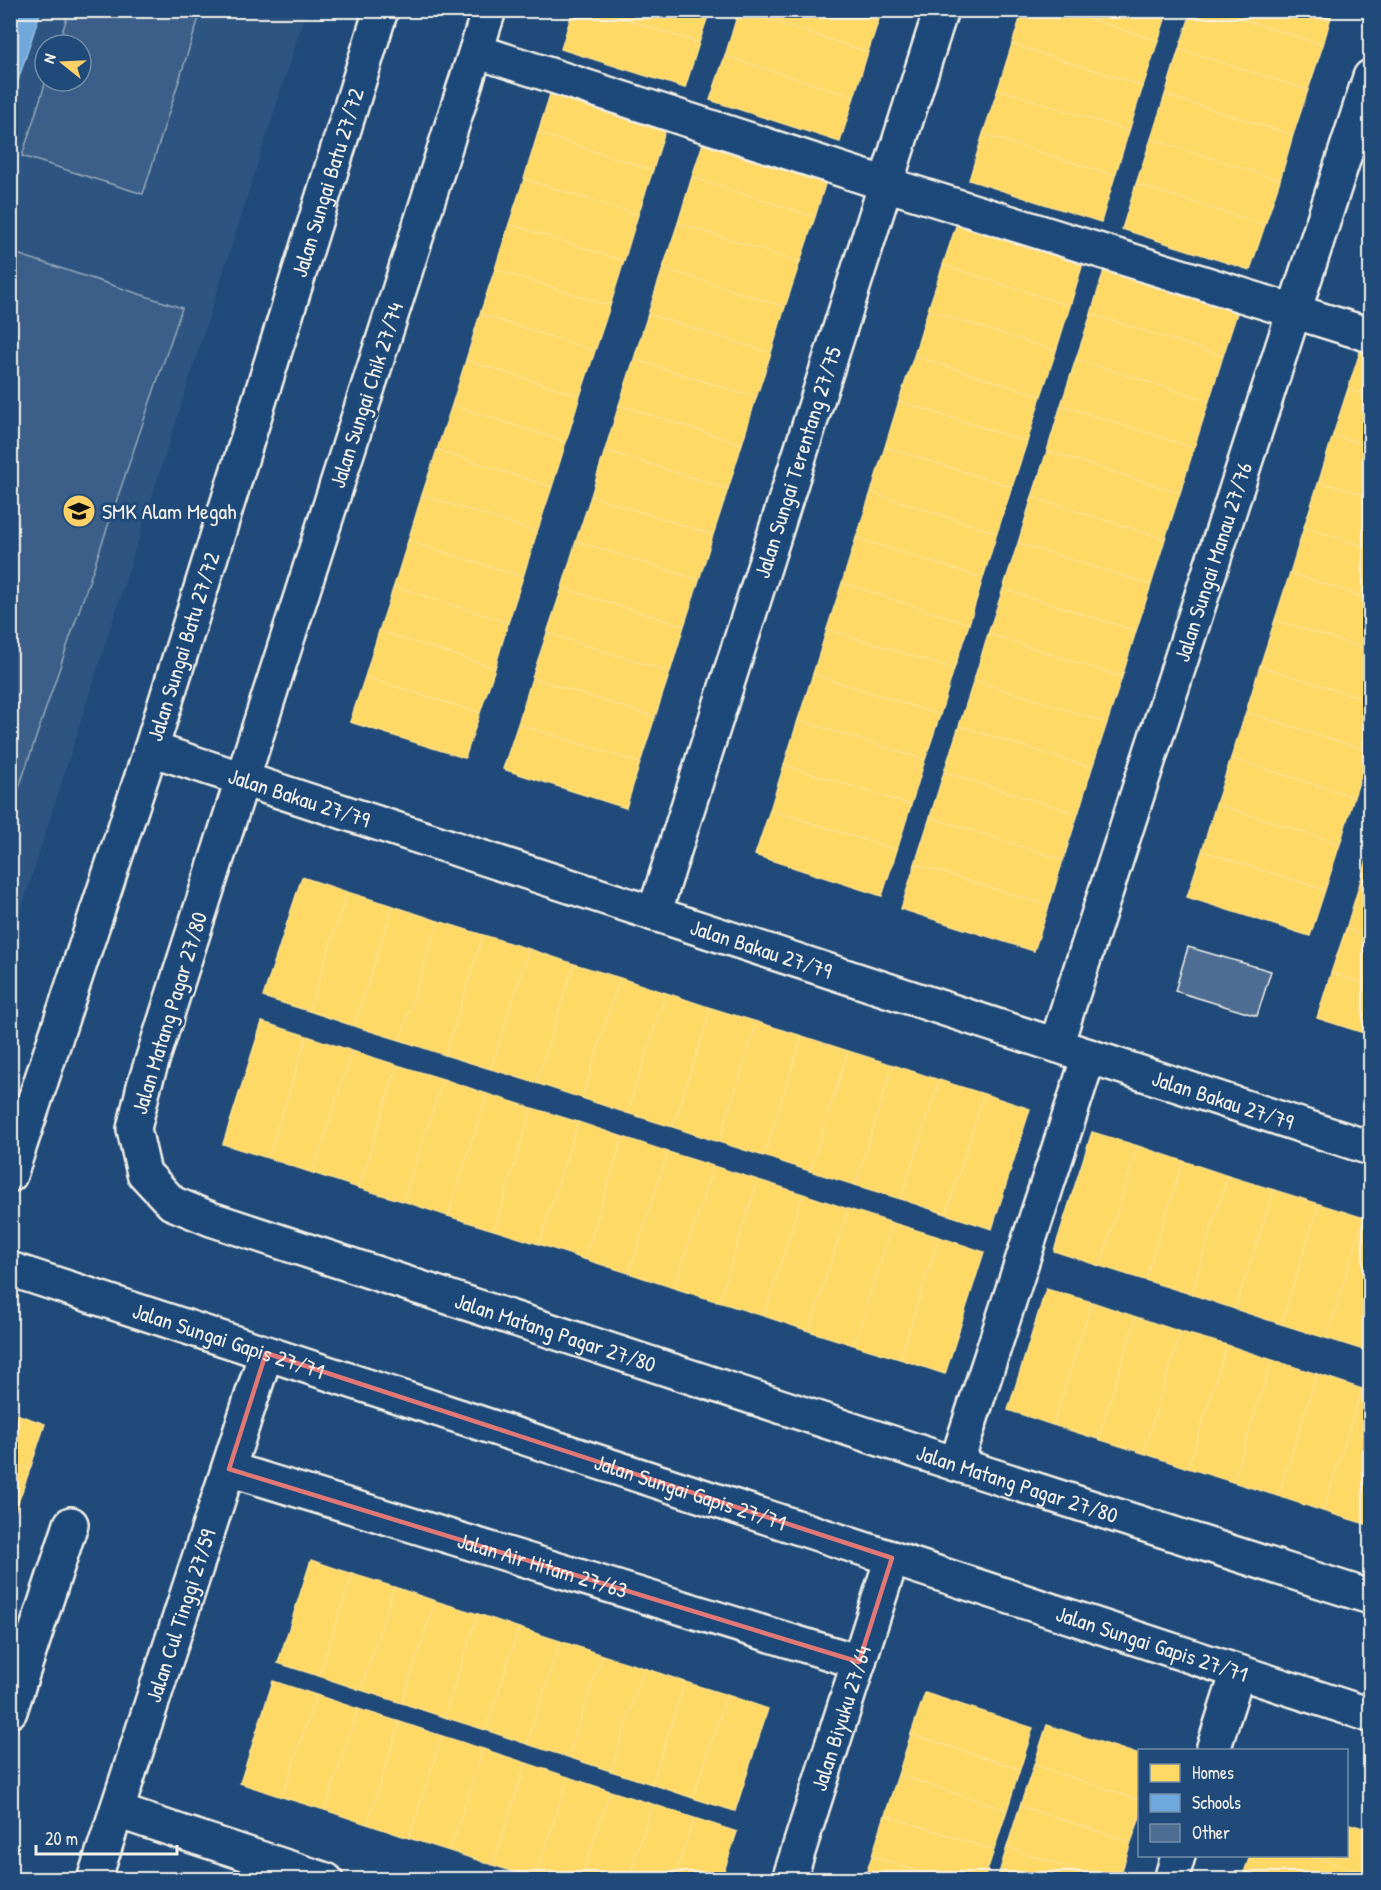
<svg xmlns="http://www.w3.org/2000/svg" width="1381" height="1890" viewBox="0 0 1381 1890" font-family="'Patrick Hand',sans-serif">
	<style>
		.built { fill: #2d5581; fill-rule: evenodd }
		.green { fill: #3a5f88; stroke: #97a8b8; stroke-width: 1.5 }
		.homes { fill: #ffd966; stroke: #fce08d; stroke-width: 1.5 }
		.schools { fill: #6fa8dc; stroke: #97bee0; stroke-width: 1.5 }
		.building { fill: #4d6e92; stroke: #f4f1e8; stroke-width: 1.5 }
		.lines { fill: none; stroke-linecap: round; stroke-linejoin: round }
		.minor-casing { stroke: #f4f1e8; stroke-width: 38 }
		.minor { stroke: #1f4a7a; stroke-width: 33 }
		.marked { fill: none; stroke: #e27875; stroke-width: 4.5; stroke-linejoin: round }
		.labels { text-anchor: middle; stroke-width: 6; stroke-linejoin: round; paint-order: stroke }
		.street-label { font-size: 22px; fill: #f4f1e8; stroke: #1f4a7a }
		.poi-label { font-size: 22px; fill: #f4f1e8; stroke: #1f4a7a; text-anchor: start }
	</style>
	<rect width="100%" height="100%" fill="#1f4a7a"/>
	<filter id="ink" filterUnits="userSpaceOnUse"><feTurbulence type="fractalNoise" baseFrequency=".0167" numOctaves="2"/><feDisplacementMap in="SourceGraphic" scale="12" xChannelSelector="R" yChannelSelector="G"/><feConvolveMatrix kernelMatrix="1 2 1 2 8 2 1 2 1" color-interpolation-filters="sRGB"/></filter>
	<g filter="url(#ink)">
		<path class="built" d="M11 11H306L11 942ZM45 45H81V81H45Z"/>
		<path class="green" d="M69 11H201L143 194 22 156 46 81H81V45H58Z
			M11 252 182 308 11 811 10 252Z"/>
		<path class="homes" d="M573 10H596L699 43 685 88 561 49Z
			M596 10H710L699 43Z
			M739 10 868 52 854 97 725 56Z
			M740 10H882L868 52Z
			M1023 10H1062L1158 41 1143 86 1012 44Z
			M1062 10H1168L1158 41Z
			M1192 10H1213L1323 45 1308 90 1179 49Z
			M1213 10H1333L1323 45Z
			M1012 44 1143 86 1129 131 998 89Z
			M1179 49 1308 90 1293 135 1165 95Z
			M725 56 854 97 840 142 710 100Z
			M552 88 667 124 653 170 538 133Z
			M998 89 1129 131 1115 176 983 134Z
			M1165 95 1293 135 1280 180 1151 139Z
			M707 131 829 171 815 217 692 177Z
			M538 133 653 170 638 215 524 179Z
			M983 134 1115 176 1101 222 969 180Z
			M1151 139 1280 180 1265 225 1136 184Z
			M692 177 815 217 800 262 678 223Z
			M524 179 638 215 624 261 509 224Z
			M1136 184 1265 225 1250 270 1122 229Z
			M958 220 1084 260 1070 306 943 265Z
			M678 223 800 262 785 307 663 268Z
			M509 224 624 261 610 306 495 269Z
			M943 265 1070 306 1056 351 928 310Z
			M1105 267 1238 310 1223 356 1091 314Z
			M663 268 785 307 771 353 648 314Z
			M495 269 610 306 595 351 480 314Z
			M928 310 1056 351 1041 396 914 356Z
			M480 314 595 351 580 396 466 360Z
			M648 314 771 353 756 398 634 359Z
			M1091 314 1223 356 1209 401 1076 359Z
			M1363 343 1370 345V396L1348 389Z
			M914 356 1041 396 1027 442 899 401Z
			M634 359 756 398 742 444 619 405Z
			M1076 359 1209 401 1194 448 1061 405Z
			M466 360 580 396 566 442 452 405Z
			M1348 389 1370 396V447L1333 435Z
			M899 401 1027 442 1012 487 885 447Z
			M452 405 566 442 552 487 437 450Z
			M619 405 742 444 728 489 605 450Z
			M1061 405 1194 448 1180 493 1047 451Z
			M1333 435 1370 447V497L1319 481Z
			M885 447 1012 487 997 533 871 492Z
			M437 450 552 487 537 532 422 495Z
			M605 450 728 489 713 535 591 496Z
			M1047 451 1180 493 1165 539 1032 497Z
			M1319 481 1370 497V548L1304 527Z
			M871 492 997 533 983 578 856 538Z
			M422 495 537 532 523 577 408 541Z
			M591 496 713 535 699 580 576 541Z
			M1032 497 1165 539 1151 585 1018 543Z
			M1304 527 1370 548V599L1290 573Z
			M856 538 983 578 969 624 842 583Z
			M408 541 523 577 508 623 394 586Z
			M576 541 699 580 684 626 562 588Z
			M1018 543 1151 585 1136 631 1003 589Z
			M1290 573 1370 599V650L1275 620Z
			M842 583 969 624 954 669 827 629Z
			M394 586 508 623 495 668 379 631Z
			M562 588 684 626 670 672 547 633Z
			M1003 589 1136 631 1122 677 988 634Z
			M1275 620 1370 650V701L1260 666Z
			M827 629 954 669 940 715 813 674Z
			M379 631 495 668 480 713 365 677Z
			M547 633 670 672 655 717 532 678Z
			M988 634 1122 677 1107 723 974 680Z
			M1260 666 1370 701 1369 751 1246 712Z
			M813 674 940 715 925 760 798 720Z
			M365 677 480 713 465 758 350 722Z
			M532 678 655 717 640 763 518 724Z
			M974 680 1107 723 1092 768 959 726Z
			M1246 712 1369 751 1354 797 1231 758Z
			M798 720 925 760 911 805 784 765Z
			M518 724 640 763 626 808 503 769Z
			M959 726 1092 768 1078 814 944 772Z
			M1231 758 1354 797 1340 844 1216 804Z
			M784 765 911 805 897 850 770 810Z
			M944 772 1078 814 1063 860 930 817Z
			M1216 804 1340 844 1325 890 1202 851Z
			M770 810 897 850 882 896 755 855Z
			M930 817 1063 860 1049 906 915 864Z
			M1370 850V886L1360 883Z
			M1202 851 1325 890 1310 936 1187 897Z
			M915 864 1049 906 1034 951 901 909Z
			M302 877 347 892 309 1011 263 997Z
			M1360 883 1370 886V937L1346 929Z
			M347 892 393 906 354 1026 309 1011Z
			M393 906 438 921 400 1040 354 1026Z
			M438 921 483 935 445 1055 400 1040Z
			M1346 929 1370 937V986L1331 973Z
			M483 935 529 949 491 1069 445 1055Z
			M529 949 574 964 536 1083 491 1069Z
			M574 964 620 978 582 1098 536 1083Z
			M1331 973 1370 986V1035L1317 1018Z
			M620 978 666 993 627 1113 582 1098Z
			M666 993 711 1008 673 1127 627 1113Z
			M711 1008 757 1022 719 1142 673 1127Z
			M262 1022 307 1036 268 1158 223 1144Z
			M757 1022 802 1036 764 1156 719 1142Z
			M307 1036 352 1051 313 1173 268 1158Z
			M802 1036 848 1051 810 1171 764 1156Z
			M352 1051 397 1065 359 1188 313 1173Z
			M848 1051 893 1065 855 1185 810 1171Z
			M397 1065 443 1079 403 1201 359 1188Z
			M893 1065 939 1080 901 1199 855 1185Z
			M443 1079 487 1094 448 1216 403 1201Z
			M939 1080 984 1094 946 1214 901 1199Z
			M487 1094 532 1108 494 1230 448 1216Z
			M984 1094 1030 1109 992 1229 946 1214Z
			M532 1108 578 1122 539 1244 494 1230Z
			M578 1122 623 1137 584 1259 539 1244Z
			M1092 1132 1138 1146 1100 1266 1054 1251Z
			M623 1137 668 1152 629 1273 584 1259Z
			M1138 1146 1183 1161 1145 1280 1100 1266Z
			M668 1152 713 1166 674 1288 629 1273Z
			M1183 1161 1228 1176 1191 1294 1145 1280Z
			M713 1166 758 1180 719 1302 674 1288Z
			M1228 1176 1274 1190 1235 1309 1191 1294Z
			M758 1180 803 1194 764 1316 719 1302Z
			M1274 1190 1319 1204 1281 1324 1235 1309Z
			M803 1194 848 1209 809 1331 764 1316Z
			M1319 1204 1364 1218 1326 1338 1281 1324Z
			M848 1209 893 1223 854 1345 809 1331Z
			M1364 1218 1370 1220V1352L1326 1338Z
			M893 1223 939 1237 900 1359 854 1345Z
			M939 1237 984 1252 945 1374 900 1359Z
			M1046 1289 1092 1302 1053 1425 1008 1410Z
			M1092 1302 1136 1317 1098 1439 1053 1425Z
			M1136 1317 1181 1332 1143 1453 1098 1439Z
			M1181 1332 1227 1345 1188 1468 1143 1453Z
			M1227 1345 1272 1360 1233 1482 1188 1468Z
			M1272 1360 1317 1374 1278 1496 1233 1482Z
			M1317 1374 1362 1389 1323 1511 1278 1496Z
			M1362 1389 1370 1391V1519L1369 1525 1323 1511Z
			M10 1412 45 1424 30 1469 10 1463Z
			M10 1463 30 1469 14 1514 10 1513Z
			M311 1560 352 1574 319 1676 278 1663Z
			M352 1574 394 1587 361 1690 319 1676Z
			M394 1587 435 1601 402 1703 361 1690Z
			M435 1601 478 1614 444 1717 402 1703Z
			M478 1614 519 1628 486 1730 444 1717Z
			M519 1628 560 1641 527 1744 486 1730Z
			M560 1641 602 1655 568 1757 527 1744Z
			M602 1655 644 1668 611 1771 568 1757Z
			M644 1668 685 1682 652 1784 611 1771Z
			M273 1681 316 1695 282 1797 240 1783Z
			M685 1682 727 1695 693 1798 652 1784Z
			M925 1693 1033 1728 1020 1769 911 1734Z
			M316 1695 358 1709 325 1810 282 1797Z
			M727 1695 768 1709 735 1811 693 1798Z
			M358 1709 400 1722 367 1824 325 1810Z
			M400 1722 442 1736 409 1838 367 1824Z
			M1047 1725 1140 1755V1800L1034 1765Z
			M911 1734 1020 1769 1007 1810 898 1775Z
			M442 1736 483 1749 450 1851 409 1838Z
			M483 1749 526 1763 493 1865 450 1851Z
			M526 1763 568 1777 535 1879 493 1865Z
			M1034 1765 1140 1800V1817L1131 1842 1020 1806Z
			M898 1775 1007 1810 994 1850 885 1815Z
			M568 1777 610 1791 581 1880H537L535 1879Z
			M610 1791 652 1804 628 1880H581Z
			M652 1804 694 1818 674 1880H628Z
			M1020 1806 1131 1842 1119 1880H1106L1007 1847Z
			M885 1815 994 1850 984 1880H944L872 1856Z
			M694 1818 737 1832 721 1880H674Z
			M1346 1823 1370 1830V1854L1364 1873 1311 1856H1346Z
			M1007 1847 1106 1880H997Z
			M872 1856 944 1880H864Z
			M1250 1856H1311L1364 1873 1362 1880H1246L1242 1878Z"/>
		<path class="schools" d="M10 10H41L10 105Z"/>
		<path class="building" d="M1188 947 1271 971 1257 1016 1175 991Z"/>
		<g class="lines">
			<g class="minor-casing">
				<g id="minor">
					<path id="s1" d="M489 10 144 1086 134 1129 144 1173 172 1203 211 1219 956 1464 1370 1597"/>
					<path d="M476 51 886 184 1370 335"/>
					<path id="s2" d="M151 749 1370 1148"/>
					<path id="s3" d="M654 914 941 10"/>
					<path id="s4" d="M1056 1045 1370 77"/>
					<path id="s5" d="M10 1175 151 749 381 10"/>
					<path id="s6" d="M10 1269 1370 1715"/>
					<path d="M956 1464 1089 1056"/>
					<path id="s7" d="M229 1469 859 1662"/>
					<path d="M10 1711 71 1524"/>
					<path d="M1213 1750 1238 1672"/>
					<path d="M117 1811 326 1880"/>
					<path id="s8" d="M94 1880 266 1353"/>
					<path id="s9" d="M789 1880 892 1558"/>
					<path d="M1171 1880 1178 1856"/>
				</g>
			</g>
			<use href="#minor" class="minor"/>
		</g>
	</g>
	<path class="marked" d="M266 1353 892 1558 859 1662 229 1469Z"/>
	<defs>
		<g id="school-disc" transform="scale(1.725)"><circle r="9.5" fill="#ffd166" stroke="#1f4a7a"/><path d="M0-5L7-2L0 1L-7-2ZM-4 1L0 2.5L4 1V4Q0 6-4 4Z" fill="#111"/></g>
	</defs>
	<g fill-rule="evenodd">
		<use href="#school-disc" x="79" y="511"/>
	</g>
	<g class="labels">
		<g class="street-label">
			<text dy="8" stroke="none"><textPath href="#s5" startOffset="1042">Jalan Sungai Batu 27/72</textPath></text>
			<text transform="translate(366 395) rotate(-72)" y="8">Jalan Sungai Chik 27/74</text>
			<text dy="8" stroke="none"><textPath href="#s3" startOffset="474">Jalan Sungai Terentang 27/75</textPath></text>
			<text dy="8" stroke="none"><textPath href="#s4" startOffset="508">Jalan Sungai Manau 27/76</textPath></text>
			<text dy="8" stroke="none"><textPath href="#s5" startOffset="556">Jalan Sungai Batu 27/72</textPath></text>
			<text dy="8" stroke="none"><textPath href="#s2" startOffset="156">Jalan Bakau 27/79</textPath></text>
			<text dy="8" stroke="none"><textPath href="#s2" startOffset="642">Jalan Bakau 27/79</textPath></text>
			<text transform="translate(169 1013) rotate(-73)" y="8">Jalan Matang Pagar 27/80</text>
			<text dy="8" stroke="none"><textPath href="#s2" startOffset="1128">Jalan Bakau 27/79</textPath></text>
			<text dy="8" stroke="none"><textPath href="#s1" startOffset="1665">Jalan Matang Pagar 27/80</textPath></text>
			<text dy="8" stroke="none"><textPath href="#s6" startOffset="230">Jalan Sungai Gapis 27/71</textPath></text>
			<text dy="8" stroke="none"><textPath href="#s1" startOffset="2151">Jalan Matang Pagar 27/80</textPath></text>
			<text dy="8" stroke="none"><textPath href="#s6" startOffset="716">Jalan Sungai Gapis 27/71</textPath></text>
			<text dy="8" stroke="none"><textPath href="#s7" startOffset="328">Jalan Air Hitam 27/63</textPath></text>
			<text dy="8" stroke="none"><textPath href="#s8" startOffset="278">Jalan Cul Tinggi 27/59</textPath></text>
			<text dy="8" stroke="none"><textPath href="#s6" startOffset="1202">Jalan Sungai Gapis 27/71</textPath></text>
			<text dy="8" stroke="none"><textPath href="#s9" startOffset="170">Jalan Biyuku 27/64</textPath></text>
		</g>
		<g class="poi-label">
			<text x="102" y="519">SMK Alam Megah</text>
		</g>
	</g>
	<rect width="1381" height="1890" fill="none" stroke="#1f4a7a" stroke-width="36"/>
	<rect x="18" y="18" width="1345" height="1854" fill="none" stroke="#f4f1e8" stroke-width="2" filter="url(#ink)"/>
	<rect x="1138" y="1749" width="210" height="108" fill="#1f4a7a" stroke="#748da6" stroke-width="1.5"/>
	<rect x="1150" y="1764" width="30" height="18" fill="#ffd966" stroke="#748da6" stroke-width="1.5"/>
	<text x="1192" y="1779" font-size="18" fill="#f4f1e8">Homes</text>
	<rect x="1150" y="1794" width="30" height="18" fill="#6fa8dc" stroke="#748da6" stroke-width="1.5"/>
	<text x="1192" y="1809" font-size="18" fill="#f4f1e8">Schools</text>
	<rect x="1150" y="1824" width="30" height="18" fill="#4d6e92" stroke="#748da6" stroke-width="1.5"/>
	<text x="1192" y="1839" font-size="18" fill="#f4f1e8">Other</text>
	<g transform="translate(63 63) rotate(288)"><circle r="28" fill="#1f4a7a" stroke="#748da6" stroke-width="1.5"/>
	<path d="M0-4.5L10 22L0 15L-10 22Z" fill="#ffd166"/>
	<text y="-9" font-size="16" font-weight="bold" text-anchor="middle" fill="#f4f1e8">N</text>
	</g>
	<path d="M36 1845v9h141v-9" fill="none" stroke="#f4f1e8" stroke-width="3"/>
	<text x="45" y="1845" font-size="18" fill="#f4f1e8" stroke="#1f4a7a" stroke-width="4.5" paint-order="stroke">20 m</text>
</svg>
